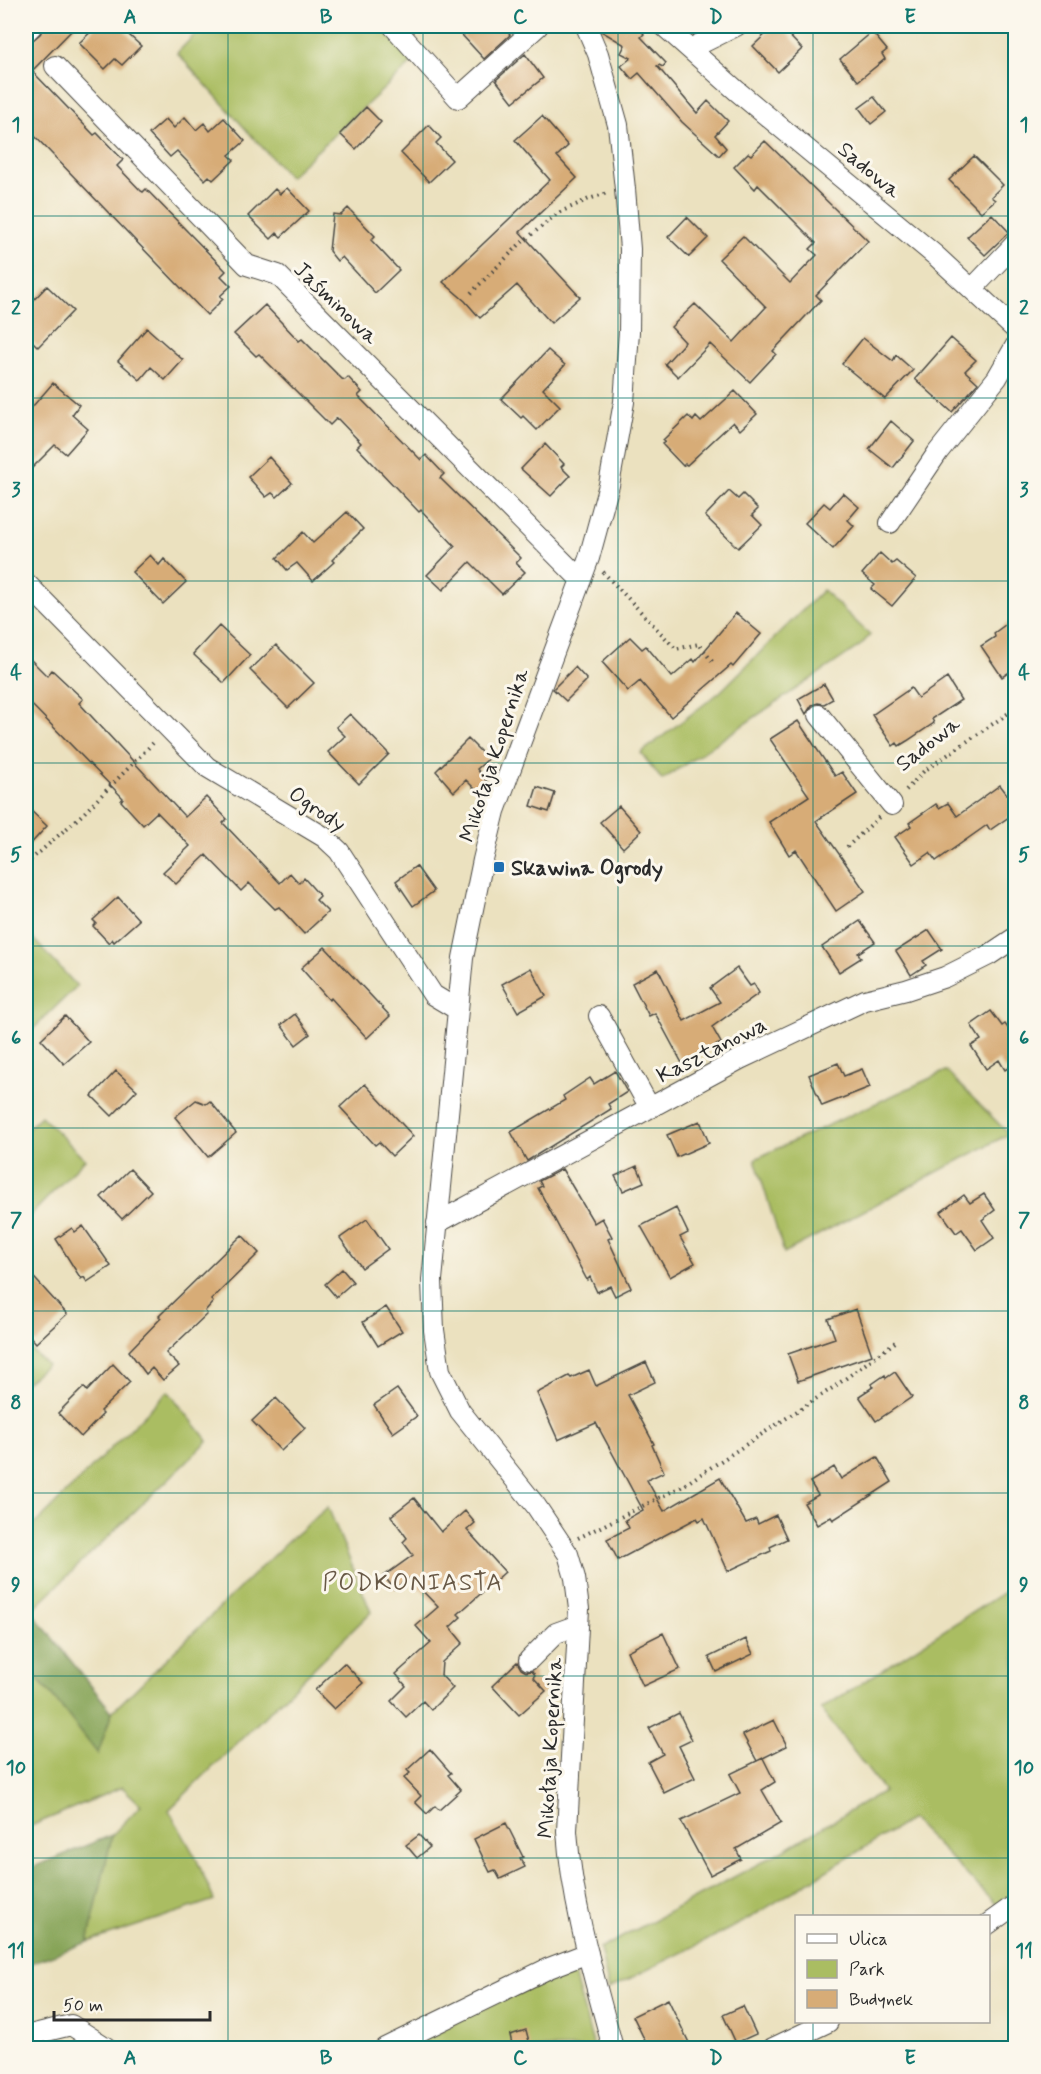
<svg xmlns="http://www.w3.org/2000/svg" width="1041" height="2074" viewBox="0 0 1041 2074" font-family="Mynerve,sans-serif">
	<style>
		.green { fill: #aabd62; stroke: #6a7446; stroke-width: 1.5 }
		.forest { fill: #87a458; stroke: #596842; stroke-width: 1.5 }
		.building { fill: #d7ac77 }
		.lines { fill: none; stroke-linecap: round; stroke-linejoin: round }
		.minor-casing { stroke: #484641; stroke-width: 22 }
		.path { stroke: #484641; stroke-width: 4; stroke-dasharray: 1.5 4.5; stroke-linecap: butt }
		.minor { stroke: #fff; stroke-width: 20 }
		.grid { fill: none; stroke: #0f766e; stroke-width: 1.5; stroke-opacity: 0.55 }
		.poi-dot { fill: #1f6fb2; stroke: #fbf7ec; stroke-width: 2 }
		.labels { text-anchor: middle; stroke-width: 6; stroke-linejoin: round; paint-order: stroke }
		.street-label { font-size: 22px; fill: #2b2b2b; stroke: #fbf7ec }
		.poi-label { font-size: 22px; font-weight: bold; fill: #2b2b2b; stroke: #fbf7ec; text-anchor: start }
		.neighbourhood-label { font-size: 24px; letter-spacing: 1.5px; fill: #675846; stroke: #fbf7ec }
		.neatline { fill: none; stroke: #0f766e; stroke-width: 2 }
		.grid-label { font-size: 20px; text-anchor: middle; font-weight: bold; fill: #0f766e }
	</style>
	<rect width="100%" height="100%" fill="#fbf7ec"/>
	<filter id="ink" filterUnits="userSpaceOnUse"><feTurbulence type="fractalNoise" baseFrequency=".0167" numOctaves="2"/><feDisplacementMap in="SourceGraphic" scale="12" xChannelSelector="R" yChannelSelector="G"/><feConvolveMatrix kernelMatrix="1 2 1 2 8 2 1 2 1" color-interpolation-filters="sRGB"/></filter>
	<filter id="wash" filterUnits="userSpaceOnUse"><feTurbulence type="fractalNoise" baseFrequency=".008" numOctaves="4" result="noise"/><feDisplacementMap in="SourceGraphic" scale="24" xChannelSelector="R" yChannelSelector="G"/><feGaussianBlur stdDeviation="1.35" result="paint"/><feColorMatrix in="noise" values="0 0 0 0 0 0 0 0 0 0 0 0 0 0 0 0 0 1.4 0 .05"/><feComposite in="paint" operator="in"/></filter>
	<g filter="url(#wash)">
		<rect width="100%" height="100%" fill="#ebe1bf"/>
		<path class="green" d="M203 26H387L417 58 289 177 177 53Z
			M823 590 870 635 861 645 662 780 641 753 720 692Z
			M26 931 77 986 26 1036Z
			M946 1071 1009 1134 784 1253 755 1159Z
			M41 1116 85 1159 26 1220V1130Z
			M26 1345 47 1365 26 1382Z
			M168 1391 208 1441 31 1611 26 1605V1533Z
			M328 1507 371 1612 169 1810 196 1858 214 1900 88 1942 112 1835 141 1805 122 1787 26 1828V1665L63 1709 98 1753 112 1712 288 1541Z
			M1015 1585V1892L998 1906 911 1819 743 1922 609 1989 600 1949 782 1851 884 1791 821 1709Z
			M572 1967 594 2048H398Z"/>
		<path class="forest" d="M26 1605 112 1712 98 1754 63 1709 26 1665Z
			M112 1835 88 1942 26 1965V1870Z"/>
		<g id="blocks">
			<path class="building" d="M45 26H76L32 71 94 135 97 133 123 160 117 166 141 191 143 192 146 189 226 271 221 276 231 286 220 296 223 299 207 315 26 127V46L40 34Z
				M97 26H119L141 46 122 65 115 59 105 69 79 43Z
				M472 26H503L510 35 484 59 462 35Z
				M599 26H641V30L644 34 641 37 666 63 663 67 659 65 657 66 697 113 708 101 728 121 715 135 726 148 719 156 682 122 639 73 632 79 621 66 631 58 621 53 625 45 601 31Z
				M774 26H780L802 49 778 72 753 46Z
				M872 32 887 50 882 54 885 59 858 81 840 59Z
				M525 54 543 78 513 102 496 80Z
				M874 97 886 112 871 124 859 108Z
				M366 107 381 122 356 149 340 134Z
				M542 116 568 146 557 156 577 178 520 232 580 297 551 323 517 285 480 318 465 301 443 282 550 180 515 140Z
				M185 117 196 130 204 123 210 131 224 118 245 141 229 155 234 160 213 180 209 176 205 180 177 151 170 157 149 134 166 119 174 128Z
				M429 125 441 138 436 143 452 160 429 182 401 153Z
				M765 141 868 241 816 295 821 300 773 351 776 354 750 382 710 344 678 377 665 364 685 342 671 327 695 304 734 342 766 307 719 259 743 236 790 283 817 255 810 249 816 243 758 185 755 189 734 167 748 153 751 155Z
				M974 156 1003 185 991 197 995 200 981 212 949 180Z
				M287 188 309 211 281 237 277 233 271 239 248 216 275 189 280 194Z
				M348 208 375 236 371 240 399 270 375 293 342 257 337 261 329 251 333 214 341 215Z
				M992 214 1009 232 985 255 967 237Z
				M687 217 708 238 689 257 668 237Z
				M47 286 73 311 38 347 26 335V308Z
				M265 305 299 341 302 339 342 379 345 380 348 377 362 392 358 396 421 460 426 455 444 474 440 478 521 558 516 563 525 572 502 594 470 562 443 590 427 575 455 546 421 510 419 512 357 447 361 443 337 418 330 425 259 354 256 356 234 334Z
				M147 328 183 360 165 380 151 367 140 380 118 361Z
				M863 338 893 361 896 355 913 370 885 399 842 364Z
				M951 338 976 360 965 371 978 383 952 412 915 379Z
				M548 350 565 365 543 389 560 406 537 430 523 416 521 418 501 399Z
				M53 383 79 405 72 415 88 429 66 454 55 445 26 474V414Z
				M735 391 757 414 740 430 733 422 687 465 685 464 683 466 662 444 665 442 663 440 688 416 693 421 696 417 701 422Z
				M891 421 914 441 893 468 869 449Z
				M545 444 564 464 561 467 570 476 551 496 521 469Z
				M269 457 292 483 277 497 272 493 266 497 248 477Z
				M729 491 738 499 743 494 758 509 752 515 762 525 738 548 705 516Z
				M843 493 859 507 848 520 854 526 833 549 805 523 824 503 830 508Z
				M347 512 363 529 332 560 334 562 313 581 297 563 287 570 277 558 303 532 313 543Z
				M880 553 892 564 896 561 916 578 892 606 871 589 875 585 862 574Z
				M150 555 159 565 164 559 186 582 163 604 132 572Z
				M736 613 761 634 733 667 731 665 671 717 640 681 628 691 602 662 630 637 642 649 646 646 672 677 693 659 695 662Z
				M1016 617V668L1002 677 981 646 995 637 994 633Z
				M219 626 250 655 224 683 193 654Z
				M276 645 314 683 288 708 250 670Z
				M26 655 47 676 52 670 83 699 79 703 185 817 206 797 227 819 223 823 280 883 290 873 299 883 304 878 320 896 316 900 328 912 304 934 279 907 275 909 249 883 241 891 206 855 176 884 163 872 190 846 157 812 143 825 121 801 123 798 26 699Z
				M575 667 587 680 566 701 553 689Z
				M947 678 961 700 932 719 934 723 907 741 899 746 897 743 893 746 872 715 911 688 918 698Z
				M824 684 833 699 824 704 818 703 812 705 806 714 798 699Z
				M350 714 389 754 359 784 328 752 345 736 336 727Z
				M798 721 835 776 842 772 857 794 816 821 865 891 836 911 796 850 789 855 769 822 809 796 770 739Z
				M468 739 488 759 477 769 491 787 486 800 466 780 454 792 436 771Z
				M1000 785 1016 806V812L990 830 987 825 936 861 930 853 914 864 895 837 911 826 909 823 936 804 939 808 948 803 957 816Z
				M537 787 555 793 549 812 531 806Z
				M26 806 47 826 26 849Z
				M619 806 641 831 623 848 600 822Z
				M416 866 434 891 413 906 396 881Z
				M118 897 139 920 114 942 112 939 109 943 93 926 96 923 93 920Z
				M860 921 875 942 858 953 861 958 839 972 822 947Z
				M929 930 942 949 923 961 926 965 911 975 896 951Z
				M325 947 390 1016 367 1038 331 998 329 1000 301 968Z
				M531 968 546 996 518 1012 502 984Z
				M737 968 750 986 754 984 759 993 712 1027 721 1043 682 1063 655 1013 649 1016 632 983 658 969 684 1021 720 1002 710 988Z
				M991 1011 1002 1026 1005 1024 1016 1039V1063L1005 1070 999 1060 986 1069 971 1046 981 1040 971 1025Z
				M295 1014 310 1034 296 1045 281 1025Z
				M65 1016 89 1042 64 1064 41 1039Z
				M838 1063 844 1076 862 1069 870 1087 822 1106 809 1075Z
				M116 1071 137 1090 112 1116 92 1096Z
				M615 1071 627 1092 608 1104 611 1109 527 1161 511 1132 565 1100 563 1096 590 1078 594 1084Z
				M365 1084 413 1136 392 1156 379 1142 375 1145 340 1107Z
				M196 1100 206 1104 210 1101 236 1133 208 1157 175 1117Z
				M700 1121 709 1143 677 1157 667 1135Z
				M637 1166 644 1182 623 1191 615 1176Z
				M130 1169 151 1191 122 1219 101 1197Z
				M562 1169 594 1223 602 1218 612 1237 608 1239 631 1288 615 1296 610 1286 597 1292 590 1277 587 1280 538 1188 542 1186 539 1181Z
				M984 1194 995 1210 982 1220 994 1238 977 1250 962 1229 956 1233 941 1212 964 1195 970 1203Z
				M676 1208 688 1233 680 1237 695 1263 670 1277 641 1226Z
				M367 1219 388 1249 362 1268 340 1238Z
				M83 1226 111 1266 87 1282 84 1277 81 1279 56 1239 72 1228 75 1232Z
				M242 1235 259 1253 211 1300 213 1302 205 1311 207 1314 166 1353 179 1366 163 1380 152 1368 146 1374 129 1351 161 1318 159 1316Z
				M26 1269 67 1314 36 1343 26 1332Z
				M342 1269 353 1282 336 1297 325 1284Z
				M386 1307 402 1331 378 1346 363 1322Z
				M856 1309 872 1355 798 1381 788 1354 835 1338 828 1319Z
				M646 1362 655 1382 628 1395 654 1444 652 1445 664 1472 647 1480 664 1511 720 1478 746 1523 756 1519 758 1524 776 1515 787 1539 770 1547 771 1551 728 1571 704 1518 699 1521 697 1518 618 1560 607 1539 629 1528 625 1520 643 1510 596 1423 558 1440 537 1393 569 1376 571 1378 589 1370 596 1386Z
				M113 1364 130 1382 100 1411 103 1414 81 1437 58 1413 84 1387 87 1391Z
				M895 1372 912 1397 876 1421 859 1396 873 1387 872 1384 885 1375 886 1378Z
				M397 1389 417 1416 393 1433 374 1405Z
				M276 1398 305 1428 281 1451 252 1421Z
				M877 1457 892 1482 833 1520 831 1517 817 1525 804 1503 818 1495 810 1482 834 1467 841 1479Z
				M414 1498 441 1532 465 1511 475 1523 467 1530 505 1572 458 1614 461 1617 450 1627 463 1643 442 1662 441 1675 453 1688 431 1710 423 1701 406 1717 391 1701 406 1686 396 1674 431 1643 416 1626 438 1607 410 1578 394 1589 384 1576 413 1555 403 1542 407 1538 391 1516Z
				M663 1633 680 1669 643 1686 627 1651Z
				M746 1639 753 1654 716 1672 709 1657Z
				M517 1662 521 1669 526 1672 532 1671 535 1675 533 1677 546 1691 519 1715 492 1686Z
				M344 1663 363 1683 334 1709 315 1690Z
				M679 1713 692 1740 679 1746 695 1778 664 1793 648 1762 663 1754 649 1728Z
				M774 1720 787 1746 757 1761 743 1735Z
				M430 1749 451 1773 448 1775 461 1790 439 1810 435 1806 427 1814 415 1802 421 1796 404 1778 410 1773 407 1770Z
				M763 1758 775 1782 762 1790 781 1823 736 1849 741 1859 710 1875 681 1821 740 1793 730 1774Z
				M506 1823 523 1857 520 1858 525 1867 500 1879 495 1870 490 1872 474 1839Z
				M419 1835 430 1847 417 1858 406 1845Z
				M668 1999 692 2049H649L633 2016Z
				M743 2006 756 2034 736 2043 723 2015Z
				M526 2030 531 2049H513L510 2035Z"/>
		</g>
	</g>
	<g filter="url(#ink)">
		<use href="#blocks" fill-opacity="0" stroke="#484641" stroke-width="1.5"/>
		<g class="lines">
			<g class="minor-casing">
				<path id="minor" d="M393 26 458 98 538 26
					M586 26 598 54 618 125 625 189 630 249 629 332 624 402 609 485 589 558 495 811 483 860 463 958 432 1280 434 1330 440 1371 460 1411 536 1506 568 1554 575 1578 579 1609 567 1831C572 1905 594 1977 613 2048
					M664 26 737 91 936 256 1016 330
					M26 32 32 26
					M690 49 736 26
					M55 66 247 265 278 275 581 580
					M972 289 1016 243
					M890 523 938 452 997 378 1016 345
					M26 583 207 767 324 837 339 851 433 995 458 1010
					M819 715 892 805
					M599 1016 650 1108
					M437 1223 740 1059 865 1000 906 990 945 977 989 955 1016 937
					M529 1660 556 1633 578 1625
					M988 1924 1016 1904
					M26 2036 71 2025 107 2048
					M385 2048 549 1968 588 1953
					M773 2048 828 2022"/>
			</g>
			<path class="path" d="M471 293 520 244 558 213 589 199 607 193
				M603 572 676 649 699 644 714 664
				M906 790 924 771 1016 708
				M847 847 879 817
				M26 864 83 814 155 741
				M578 1538 681 1487 834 1387 898 1340"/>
			<use href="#minor" class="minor"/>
		</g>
	</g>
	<path class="grid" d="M228 26V2048M423 26V2048M618 26V2048M813 26V1916M26 216H1016M26 398H1016M26 581H1016M26 763H1016M26 946H1016M26 1128H1016M26 1311H1016M26 1493H1016M26 1676H1016M26 1858H1016M813 2022V2048"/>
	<rect class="poi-dot" x="493" y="861" width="12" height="12" rx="3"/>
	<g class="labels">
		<g class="street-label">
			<text transform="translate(870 169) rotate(40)" y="8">Sadowa</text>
			<text transform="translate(337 302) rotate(44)" y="8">Jaśminowa</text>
			<text transform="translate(927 743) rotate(-38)" y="8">Sadowa</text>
			<text transform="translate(493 755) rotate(-72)" y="8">Mikołaja Kopernika</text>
			<text transform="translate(318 808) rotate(34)" y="8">Ogrody</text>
			<text transform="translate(711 1049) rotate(-27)" y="8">Kasztanowa</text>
			<text transform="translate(549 1748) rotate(-87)" y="8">Mikołaja Kopernika</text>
		</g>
		<g class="poi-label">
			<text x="511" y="875">Skawina Ogrody</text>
		</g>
		<g class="neighbourhood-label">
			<text x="413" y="1590">PODKONIASTA</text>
		</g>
	</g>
	<rect width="1041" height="2074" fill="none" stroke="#fbf7ec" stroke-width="66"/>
	<rect x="795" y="1915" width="195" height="108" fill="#fbf7ec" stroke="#a8a59f" stroke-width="1.5"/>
	<rect x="807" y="1934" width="30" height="9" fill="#ffffff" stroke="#a8a59f" stroke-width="1.5"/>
	<text x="849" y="1945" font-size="18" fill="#2b2b2b">Ulica</text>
	<rect x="807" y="1960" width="30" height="18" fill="#aabd62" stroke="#a8a59f" stroke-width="1.5"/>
	<text x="849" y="1975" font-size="18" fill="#2b2b2b">Park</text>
	<rect x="807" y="1990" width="30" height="18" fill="#d7ac77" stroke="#a8a59f" stroke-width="1.5"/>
	<text x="849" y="2005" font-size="18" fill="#2b2b2b">Budynek</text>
	<path d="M54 2011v9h156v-9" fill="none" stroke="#2b2b2b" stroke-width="3"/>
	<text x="63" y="2011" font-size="18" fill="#2b2b2b" stroke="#fbf7ec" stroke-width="4.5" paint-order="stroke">50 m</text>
	<rect x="33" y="33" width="975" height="2008" class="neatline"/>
	<g class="grid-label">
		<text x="130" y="23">A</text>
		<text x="326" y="23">B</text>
		<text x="520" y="23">C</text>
		<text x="716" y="23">D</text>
		<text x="910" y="23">E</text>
		<text x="16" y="131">1</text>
		<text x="1024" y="131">1</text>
		<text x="16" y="314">2</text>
		<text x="1024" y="314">2</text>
		<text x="16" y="496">3</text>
		<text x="1024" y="496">3</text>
		<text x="16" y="679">4</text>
		<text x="1024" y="679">4</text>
		<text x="16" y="861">5</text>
		<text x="1024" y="861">5</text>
		<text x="16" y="1044">6</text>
		<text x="1024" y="1044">6</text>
		<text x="16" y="1226">7</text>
		<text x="1024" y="1226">7</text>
		<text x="16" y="1409">8</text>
		<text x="1024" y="1409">8</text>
		<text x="16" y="1591">9</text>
		<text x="1024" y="1591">9</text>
		<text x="16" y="1774">10</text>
		<text x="1024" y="1774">10</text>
		<text x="16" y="1957">11</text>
		<text x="1024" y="1957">11</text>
		<text x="130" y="2064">A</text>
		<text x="326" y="2064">B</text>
		<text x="520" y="2064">C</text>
		<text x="716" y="2064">D</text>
		<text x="910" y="2064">E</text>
	</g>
</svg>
